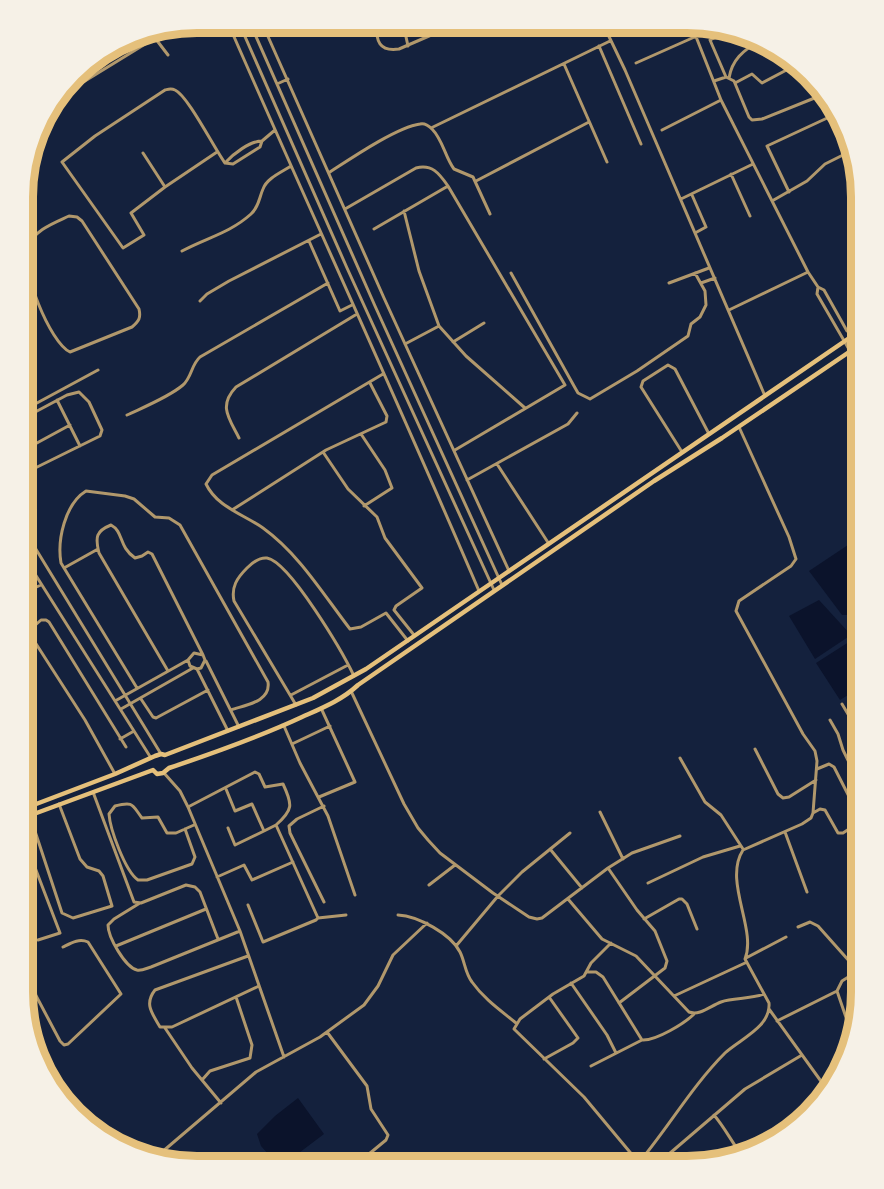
<svg xmlns="http://www.w3.org/2000/svg" width="884" height="1189" viewBox="0 0 884 1189" font-family="'Alegreya Sans',sans-serif">
	<style>
		.water { fill: #0b132b }
		.lines { fill: none; stroke-linecap: round; stroke-linejoin: round }
		.minor { stroke: #b1986c; stroke-width: 3 }
		.trunk { stroke: #e5c07b; stroke-width: 4.5 }
		.rim { fill: none; stroke: #e5c07b; stroke-width: 8 }
	</style>
	<rect width="100%" height="100%" fill="#14213d"/>
	<path class="water" d="M854 541 861 552V606L847 615H842L809 571Z
		M819 600 851 635 815 659 789 616Z
		M852 640 861 652V687L840 700 816 663Z
		M298 1098 324 1134 283 1165H278L261 1146 257 1134 275 1116Z"/>
	<g class="lines">
		<path class="minor" d="M228 23C311 213 398 401 479 591
			M239 23 347 268 494 590
			M250 23 375 306 502 585
			M262 23 384 298 509 571
			M376 23C376 41 379 52 399 49L459 23
			M403 23 408 46
			M603 24 625 70 765 396
			M691 24 721 100 808 272 818 287 824 290 847 331 856 332
			M729 31 710 40 726 77 734 81 749 117 752 120 762 119 822 95
			M155 38 168 55
			M599 46 641 144
			M636 63 717 27
			M564 64 607 162
			M729 78C732 60 743 50 759 42
			M714 81 726 77
			M735 83 752 74 762 83 796 65
			M277 84 288 79
			M54 100 155 38 150 30
			M431 128 610 41
			M662 130 721 100
			M143 153 165 187 131 213 144 235 123 248 62 162 95 136 165 90C169 89 171 88 175 90 188 96 214 148 225 163L233 164 260 147 262 141
			M225 163C233 154 250 141 262 141L275 130
			M330 172C350 159 397 127 420 124 424 123 429 126 432 129 443 140 445 157 454 169L473 177 490 214
			M731 174 750 216
			M476 181 589 122
			M165 187 217 152
			M789 192 767 146 838 113
			M692 195 706 227 695 233
			M681 199 753 164
			M772 201 807 181 825 164 851 151
			M345 209 416 168C432 164 439 173 448 186L565 385 455 450
			M404 211 419 271 439 326 405 344
			M69 216 77 217 82 221 139 309C141 318 139 321 132 327L70 352C50 343 20 268 28 247 34 230 54 223 69 216Z
			M24 229 32 221 24 208
			M374 229 448 186
			M309 241 340 311 352 305
			M182 251C206 238 230 233 251 214 259 207 259 198 263 189 267 178 282 172 291 166
			M511 273 574 386 578 393 590 399 637 371 688 336 691 324 700 317 706 305 705 291 695 273
			M24 283V279
			M669 283 709 268
			M701 283 715 278
			M818 287 817 294 850 351
			M200 301 207 294 229 281 321 234
			M24 303 35 297
			M24 310 37 302
			M729 310 808 272
			M439 326 466 356 525 408
			M453 342 484 323
			M383 374 212 475 206 484C217 507 243 514 263 528 299 554 323 594 350 629L361 627 386 613 408 641
			M57 400 80 446
			M24 410 98 370
			M127 415C144 407 169 397 183 385 192 377 191 365 200 357L328 283
			M361 434 385 470 392 488 364 506
			M239 438C229 418 218 406 236 387L357 314
			M24 450 70 425
			M323 452 348 489 377 517 385 538 422 588 396 606 394 610 414 635
			M682 452 641 387 643 381 668 365 675 369 709 434
			M497 464 549 544
			M23 474 100 436 102 430 89 402 79 392 67 395 24 418
			M467 480 568 424 577 413
			M232 510 326 450 386 422 387 416 370 383
			M23 528 161 754
			M23 555 151 758
			M64 568 98 549
			M23 593 41 585
			M206 661 239 727
			M197 669 228 731
			M168 671 99 553C95 537 96 531 111 525 124 532 118 546 135 558L142 556 148 552 152 554 203 655
			M137 688 61 563C57 540 65 504 86 491L125 496 134 499 155 517 169 518 180 525 268 682C271 702 245 705 231 710
			M351 691 404 804 418 828 428 840 440 853 493 893 529 917 537 919 542 918 608 868 632 853 680 836
			M291 695 348 665
			M856 695 861 703
			M141 699 153 717 156 718 208 690
			M115 701 188 660 194 653 203 655 205 660 201 668 197 669 190 666 188 660
			M842 704 861 736
			M296 705 234 601C231 587 237 578 247 568 252 563 259 557 267 558 290 562 343 653 354 676
			M121 709 193 668
			M830 720 838 734 843 750 861 787
			M284 726 300 763 328 816 355 895
			M120 739 134 731
			M292 744 330 726
			M755 749 778 794 783 798 789 797 816 780
			M680 758 705 802 721 815 743 849
			M817 769 829 764 834 767 861 820
			M164 773 180 791 188 807 240 931 284 1057
			M115 774 85 720 31 636 32 628 41 620H46L49 622 126 747
			M226 789 235 811 252 804 264 831 276 825
			M93 792 134 902 141 903 186 885 195 887 200 892 218 939
			M319 797 355 782 321 708
			M324 806 297 819 289 826 290 833 324 902
			M188 807 255 772 259 774 265 787 283 784C293 805 293 810 276 825L318 918 316 920 263 942 248 905
			M600 812 623 859
			M813 813 820 809 825 810 838 833H843L861 821
			M30 816 62 913 73 918 112 906 103 876 99 871 87 867 80 859 59 804
			M228 828 235 845 264 831
			M185 829 195 857 192 864 147 880H138C125 871 110 829 109 814L115 806C134 801 132 805 142 818L158 817 167 833H176L194 825
			M785 832 807 892
			M23 836 60 933 38 940
			M550 849 582 888
			M608 868 637 910 655 931 667 961 665 968 619 1003
			M217 877 244 865 252 880 293 862
			M648 883 703 857 740 846
			M429 885 455 865
			M568 899 602 939 636 956 689 1012C700 1016 710 1006 721 1002 734 997 749 1000 764 994
			M140 903 114 919 108 925C108 937 125 967 137 970 142 971 147 968 151 967L240 931
			M398 915C418 916 451 934 460 952 465 962 465 973 472 982 484 999 500 1010 516 1023
			M318 918 346 915
			M644 919 679 899H682L687 904 697 929
			M798 927 810 922 818 926 858 971
			M611 943 591 963 584 976 553 994 520 1019 514 1029 584 1097 639 1163
			M116 946 206 909
			M456 946 498 896 522 872 570 833
			M248 956 155 990C144 1004 152 1013 160 1027H172L259 986
			M746 958 786 937
			M23 971 60 1041 64 1045 68 1044 121 994 88 942C79 938 71 943 63 947
			M587 972H596L603 977 642 1040C656 1041 685 1023 694 1014
			M571 983 607 1035 616 1053
			M674 996 745 963
			M769 1009 823 1084 832 1088
			M777 1021 837 991
			M165 1028 192 1068 221 1103
			M327 1032 367 1086 371 1109 388 1135 386 1140 369 1154V1166
			M851 1032 837 991 842 981 861 969
			M544 1059 573 1043 578 1038 549 997
			M591 1066 642 1040
			M202 1080 210 1071 250 1058 252 1045 236 997
			M714 1115C725 1128 731 1141 741 1154
			M155 1158 256 1072 320 1037 364 1005 378 986 393 955 427 923
			M636 1166C667 1130 691 1087 725 1053 740 1039 771 1027 769 1003L745 959C757 929 723 881 743 850L802 824 811 818 813 813 817 761 815 751 803 734 736 611 739 601 791 566 796 559 789 537 739 427
			M655 1166 745 1089 802 1055"/>
		<path class="trunk" d="M23 809 115 774 155 756 161 754 165 755 313 698 366 669 861 330
			M23 818 153 770 157 774 163 773 169 768C214 753 259 737 302 717 322 708 342 700 358 685L654 481 722 438 861 344"/>
	</g>
	<path d="M0 0H884V1189H0ZM197 33H687A164 164 0 0 1 851 197V992A164 164 0 0 1 687 1156H197A164 164 0 0 1 33 992V197A164 164 0 0 1 197 33Z" fill="#f6f1e7" fill-rule="evenodd"/>
	<path class="rim" d="M197 33H687A164 164 0 0 1 851 197V992A164 164 0 0 1 687 1156H197A164 164 0 0 1 33 992V197A164 164 0 0 1 197 33Z"/>
</svg>
